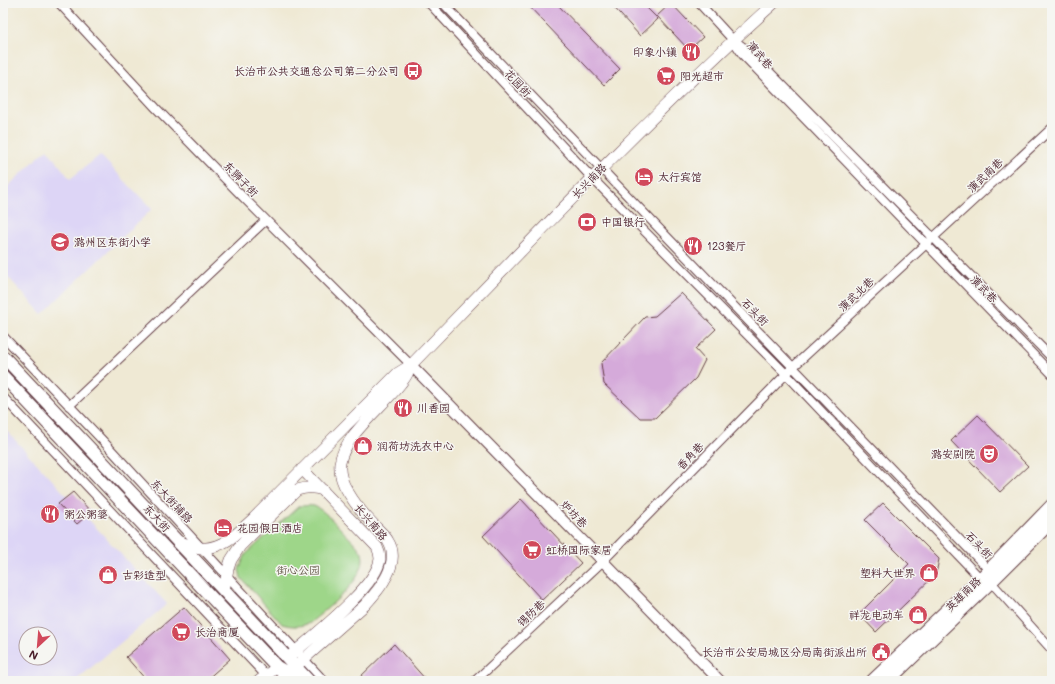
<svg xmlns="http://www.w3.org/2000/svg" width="1055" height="684" viewBox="0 0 1055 684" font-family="Mali,'LXGW WenKai TC',sans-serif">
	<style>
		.built { fill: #ddd5f6; fill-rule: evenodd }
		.green { fill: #9ed689; stroke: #747a5a }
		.building { fill: #d5aada }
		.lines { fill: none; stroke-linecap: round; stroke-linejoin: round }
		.minor-casing { stroke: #633d44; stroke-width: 10 }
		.tertiary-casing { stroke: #633d44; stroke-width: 12 }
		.secondary-casing { stroke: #633d44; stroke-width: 12 }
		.primary-casing { stroke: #633d44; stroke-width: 14 }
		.minor { stroke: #fff; stroke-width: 8 }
		.tertiary { stroke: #fff; stroke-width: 10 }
		.secondary { stroke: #fff; stroke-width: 11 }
		.primary { stroke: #fff; stroke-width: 12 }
		.labels { text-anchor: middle; stroke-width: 3; stroke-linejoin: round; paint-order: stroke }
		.poi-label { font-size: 11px; fill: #4a1f2b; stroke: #f6f6f2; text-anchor: start }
		.street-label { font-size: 11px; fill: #4a1f2b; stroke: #f6f6f2 }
		.park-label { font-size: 11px; fill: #635647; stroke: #f6f6f2 }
	</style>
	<rect width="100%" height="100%" fill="#f6f6f2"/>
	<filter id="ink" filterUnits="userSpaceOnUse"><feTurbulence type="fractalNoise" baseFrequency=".025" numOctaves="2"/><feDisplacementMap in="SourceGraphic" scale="8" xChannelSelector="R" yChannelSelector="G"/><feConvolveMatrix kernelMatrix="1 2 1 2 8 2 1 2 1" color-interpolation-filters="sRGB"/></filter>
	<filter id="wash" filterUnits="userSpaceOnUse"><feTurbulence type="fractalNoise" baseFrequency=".012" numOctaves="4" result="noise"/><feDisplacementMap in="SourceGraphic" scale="16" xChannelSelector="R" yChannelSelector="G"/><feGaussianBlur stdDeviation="0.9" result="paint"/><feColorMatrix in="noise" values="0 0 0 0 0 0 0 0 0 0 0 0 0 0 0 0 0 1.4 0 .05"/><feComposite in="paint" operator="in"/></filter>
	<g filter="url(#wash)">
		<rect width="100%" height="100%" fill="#efe9d4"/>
		<path class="built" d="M47 149 70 179 100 155 152 209 42 314 6 275 3 278V191Z
			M3 427 167 604 75 681H3ZM26 634H50V658H26Z"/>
		<path class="green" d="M299 506C303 506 309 505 314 506 324 510 333 521 340 528 345 534 359 546 362 553 370 577 326 609 310 623 300 627 292 627 282 624L241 578 239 569 246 554Z"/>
		<g id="blocks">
			<path class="building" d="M526 3H556L620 69 604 85Z
				M610 3H642L658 19 640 36Z
				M671 3 703 37 689 50 657 16Z
				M681 293 716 329 695 349 705 360 696 378 655 418H640L604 384 601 363 645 317 655 316Z
				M978 415 1028 466 1000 492 951 441Z
				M73 492 91 512 77 524 58 504Z
				M521 499 581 563 542 600 483 536Z
				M883 503 939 559 936 574 876 632 859 614 909 564 865 520Z
				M184 607 230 659 205 681H147L126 657Z
				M394 644 427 681H356Z"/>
		</g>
	</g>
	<g filter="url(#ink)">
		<use href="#blocks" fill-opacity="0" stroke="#633d44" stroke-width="1"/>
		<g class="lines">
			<g class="minor-casing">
				<path id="minor" d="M59 3 156 108 236 190 411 365
					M429 3 592 178 786 374 980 578 985 580
					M443 3C623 193 807 381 989 570L991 582 1052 650
					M699 3 733 40 743 55 1052 374
					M739 44 750 52 1052 358
					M3 336 103 441 324 681
					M3 397 271 681
					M69 406 266 220
					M475 681 603 561 793 367 1052 128"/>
			</g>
			<g class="tertiary-casing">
				<path id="tertiary" d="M411 365 720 681"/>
			</g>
			<g class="secondary-casing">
				<path id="secondary" d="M180 542C187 544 194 547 201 548 222 550 240 531 254 518L398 373 411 365C530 242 647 118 774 3
					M224 590 228 569 231 560 240 546 297 490C307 487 313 487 323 490
					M288 658C310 638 377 587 380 559 380 555 379 551 377 547L302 469
					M259 681 277 667
					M279 681 365 605C379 590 402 563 388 541 385 535 378 530 374 525 364 515 355 504 348 492 342 483 339 474 340 463 344 434 388 403 404 379 407 375 409 370 411 366"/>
			</g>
			<g class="primary-casing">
				<path id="primary" d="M3 356 309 681
					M3 376 277 667 289 674 295 681
					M872 681 989 570 1052 505
					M888 681 991 582 1052 521"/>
			</g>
			<use href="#minor" class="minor"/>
			<use href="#tertiary" class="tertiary"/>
			<use href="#secondary" class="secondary"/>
			<use href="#primary" class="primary"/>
		</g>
	</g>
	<defs>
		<g id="restaurant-disc" transform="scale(1)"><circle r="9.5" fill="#d1495b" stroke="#f6f6f2"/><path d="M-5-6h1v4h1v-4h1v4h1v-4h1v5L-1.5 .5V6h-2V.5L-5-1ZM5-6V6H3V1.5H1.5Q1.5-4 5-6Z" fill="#fff"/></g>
		<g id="bus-disc" transform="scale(1)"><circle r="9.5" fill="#d1495b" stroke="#f6f6f2"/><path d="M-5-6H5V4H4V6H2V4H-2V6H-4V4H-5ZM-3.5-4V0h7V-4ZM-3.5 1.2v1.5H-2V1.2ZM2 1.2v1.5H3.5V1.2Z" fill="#fff"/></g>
		<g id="supermarket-disc" transform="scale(1)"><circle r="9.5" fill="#d1495b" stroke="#f6f6f2"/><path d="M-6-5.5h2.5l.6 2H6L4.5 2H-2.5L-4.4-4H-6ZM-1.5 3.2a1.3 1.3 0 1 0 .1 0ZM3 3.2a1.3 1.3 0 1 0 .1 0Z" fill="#fff"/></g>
		<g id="hotel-disc" transform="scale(1)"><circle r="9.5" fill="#d1495b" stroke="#f6f6f2"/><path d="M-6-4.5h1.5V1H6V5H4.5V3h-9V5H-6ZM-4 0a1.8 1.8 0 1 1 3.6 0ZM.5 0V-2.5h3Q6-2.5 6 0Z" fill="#fff"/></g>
		<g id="bank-disc" transform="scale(1)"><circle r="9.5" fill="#d1495b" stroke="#f6f6f2"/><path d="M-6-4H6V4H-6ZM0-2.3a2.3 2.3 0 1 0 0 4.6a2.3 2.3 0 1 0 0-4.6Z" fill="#fff"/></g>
		<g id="school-disc" transform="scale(1)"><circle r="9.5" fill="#d1495b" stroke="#f6f6f2"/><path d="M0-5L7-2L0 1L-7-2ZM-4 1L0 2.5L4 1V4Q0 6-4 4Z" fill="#fff"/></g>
		<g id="shop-disc" transform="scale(1)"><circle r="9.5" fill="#d1495b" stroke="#f6f6f2"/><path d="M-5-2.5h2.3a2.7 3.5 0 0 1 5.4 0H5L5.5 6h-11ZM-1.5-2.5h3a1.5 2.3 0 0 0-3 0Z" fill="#fff"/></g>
		<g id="theatre-disc" transform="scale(1)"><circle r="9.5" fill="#d1495b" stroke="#f6f6f2"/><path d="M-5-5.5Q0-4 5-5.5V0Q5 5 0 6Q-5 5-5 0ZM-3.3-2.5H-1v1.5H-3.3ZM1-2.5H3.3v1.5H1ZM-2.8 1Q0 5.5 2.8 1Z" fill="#fff"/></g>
		<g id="civic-disc" transform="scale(1)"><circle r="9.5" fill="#d1495b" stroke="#f6f6f2"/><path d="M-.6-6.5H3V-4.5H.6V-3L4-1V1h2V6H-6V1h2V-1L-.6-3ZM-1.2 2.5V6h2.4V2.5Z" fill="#fff"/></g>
	</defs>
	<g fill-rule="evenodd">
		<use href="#restaurant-disc" x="691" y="52"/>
		<use href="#bus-disc" x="413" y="71"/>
		<use href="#supermarket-disc" x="666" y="76"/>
		<use href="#hotel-disc" x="644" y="177"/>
		<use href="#bank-disc" x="587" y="222"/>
		<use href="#school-disc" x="60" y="242"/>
		<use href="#restaurant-disc" x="693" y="246"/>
		<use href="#restaurant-disc" x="403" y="408"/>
		<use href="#shop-disc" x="363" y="446"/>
		<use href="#theatre-disc" x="989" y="454"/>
		<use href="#restaurant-disc" x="50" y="514"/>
		<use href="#hotel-disc" x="223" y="528"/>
		<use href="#supermarket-disc" x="532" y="550"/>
		<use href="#shop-disc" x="929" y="573"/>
		<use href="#shop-disc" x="108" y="575"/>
		<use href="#shop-disc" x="918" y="615"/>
		<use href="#supermarket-disc" x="181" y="632"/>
		<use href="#civic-disc" x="881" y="652"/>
	</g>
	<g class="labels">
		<g class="poi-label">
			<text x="677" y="56" text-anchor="end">印象小镇</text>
			<text x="399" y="75" text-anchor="end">长治市公共交通总公司第二分公司</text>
			<text x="680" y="80">阳光超市</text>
			<text x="658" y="181">太行宾馆</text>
			<text x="601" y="226">中国银行</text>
			<text x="74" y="246">潞州区东街小学</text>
			<text x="707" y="250">123餐厅</text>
			<text x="417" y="412">川香园</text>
			<text x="377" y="450">润荷坊洗衣中心</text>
			<text x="975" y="458" text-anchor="end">潞安剧院</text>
			<text x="64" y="518">粥公粥婆</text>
			<text x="237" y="532">花园假日酒店</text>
			<text x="546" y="554">虹桥国际家居</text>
			<text x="915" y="577" text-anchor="end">塑料大世界</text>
			<text x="122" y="579">古彩造型</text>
			<text x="904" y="619" text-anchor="end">祥龙电动车</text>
			<text x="195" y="636">长治商厦</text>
			<text x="867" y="656" text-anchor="end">长治市公安局城区分局南街派出所</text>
		</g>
		<g class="street-label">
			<text transform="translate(760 55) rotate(49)" y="4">演武巷</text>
			<text transform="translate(518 83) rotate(47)" y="4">花园街</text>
			<text transform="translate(985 175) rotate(-43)" y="4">演武南巷</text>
			<text transform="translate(241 179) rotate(46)" y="4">东狮子街</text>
			<text transform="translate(589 181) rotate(-46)" y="4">长兴南路</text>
			<text transform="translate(984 289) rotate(46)" y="4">演武巷</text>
			<text transform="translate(856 294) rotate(-43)" y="4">演武北巷</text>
			<text transform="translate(755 312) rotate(46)" y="4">石头街</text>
			<text transform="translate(690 456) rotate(-46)" y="4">香角巷</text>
			<text transform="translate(172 501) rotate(47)" y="4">东大街辅路</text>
			<text transform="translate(574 514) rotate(46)" y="4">炉坊巷</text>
			<text transform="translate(157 518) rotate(47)" y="4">东大街</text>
			<text transform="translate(371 522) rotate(50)" y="4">长兴南路</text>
			<text transform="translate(979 545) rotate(46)" y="4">石头街</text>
			<text transform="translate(963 594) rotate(-44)" y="4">英雄南路</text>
			<text transform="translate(531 613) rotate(-43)" y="4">锡防巷</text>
		</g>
		<g class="park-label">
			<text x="298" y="574">街心公园</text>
		</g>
	</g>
	<rect width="1055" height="684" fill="none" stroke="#f6f6f2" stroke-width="16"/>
	<g transform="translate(38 646) rotate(206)"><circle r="19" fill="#f6f6f2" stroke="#b1a0a2"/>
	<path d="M0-3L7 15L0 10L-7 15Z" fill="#d1495b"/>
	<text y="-6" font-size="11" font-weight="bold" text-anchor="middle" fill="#4a1f2b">N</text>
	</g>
</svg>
